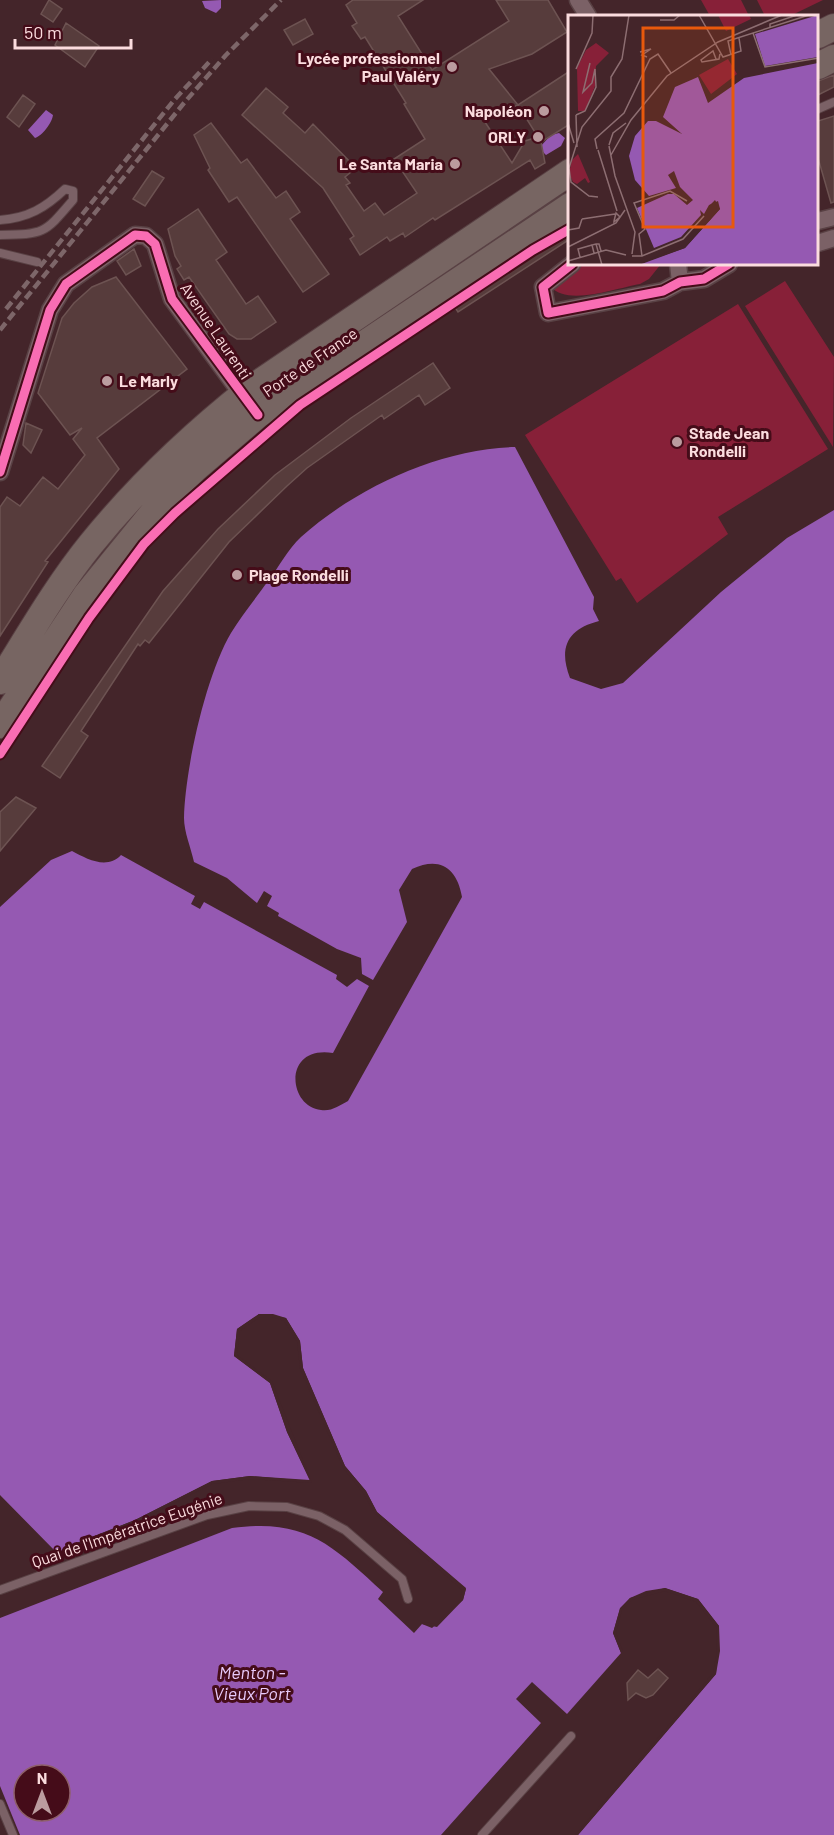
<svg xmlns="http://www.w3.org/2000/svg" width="834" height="1835" viewBox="0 0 834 1835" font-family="Barlow,sans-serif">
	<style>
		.green { fill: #872038 }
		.water { fill: #9559b2; fill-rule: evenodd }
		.pier { fill: #44252a }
		.building { fill: #573c3c; stroke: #6d5352; stroke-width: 1.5; fill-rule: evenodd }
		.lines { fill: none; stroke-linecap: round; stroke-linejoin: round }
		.lane-casing { stroke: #594144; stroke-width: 10 }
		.street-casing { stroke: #594144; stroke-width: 19 }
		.primary-casing { stroke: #594144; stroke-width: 28 }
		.lane { stroke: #7b6166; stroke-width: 8 }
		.street { stroke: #7b6166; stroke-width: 16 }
		.primary { stroke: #776562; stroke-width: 26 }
		.rail { stroke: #7d6669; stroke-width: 4.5; stroke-dasharray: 9 4.5; stroke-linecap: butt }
		.cycleway-casing { stroke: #450c19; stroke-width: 13 }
		.cycleway { stroke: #f96db3; stroke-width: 9 }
		.poi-dot { fill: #bb9c9f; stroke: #450c19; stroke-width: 2 }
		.labels { text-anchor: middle; stroke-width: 6; stroke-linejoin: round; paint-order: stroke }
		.poi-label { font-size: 16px; font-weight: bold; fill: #fbdcde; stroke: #450c19; text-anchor: end }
		.street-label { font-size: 16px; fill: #fbdcde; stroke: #450c19 }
		.water-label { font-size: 18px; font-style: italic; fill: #e8cafb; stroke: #450c19 }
		.inset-road { fill: none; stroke: #8d6e72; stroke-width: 1.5 }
		.view { fill: #e8590c; fill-opacity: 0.15; stroke: #e8590c; stroke-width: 3 }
		.inset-edge { fill: none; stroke: #fbdcde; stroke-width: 3 }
	</style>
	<rect width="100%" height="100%" fill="#44252a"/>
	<path class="green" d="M701 0H741L749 16H710Z
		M757 0H823L790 16H765Z
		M585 264H661L649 279 640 284C616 288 567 307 550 286Z
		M785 281 834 357 833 447 745 306Z
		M738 304 828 449 718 517 728 534 637 603 621 578 616 581 525 435Z"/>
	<path class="water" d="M221 0V8L216 13 205 8 202 1Z
		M46 110 53 115C52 123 42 136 35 138L28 130Z
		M559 133 565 138 561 146 546 155 539 148 551 135Z
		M515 447 594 597 593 609 599 621C568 629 558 647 570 678L601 689 623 683 721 592 787 538 834 510V1835H578L716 1674 719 1626 698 1599 665 1588 646 1591 630 1598 620 1608 613 1633 621 1653 567 1714 532 1682 516 1699 541 1723 441 1835H20L0 1786V1618L232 1528C306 1518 332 1545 383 1592L378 1599 414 1633 422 1624 432 1628 463 1600 466 1589 377 1512 366 1491 345 1466 303 1368 300 1341 286 1318 259 1314 237 1329 234 1356 270 1383 287 1432 310 1481 250 1476 212 1481 135 1520 64 1548 58 1554 0 1495V907L51 860 72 851C87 859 107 870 121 855L195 896 191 904 200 909 204 902 337 975 336 979 347 987 357 979 369 986 333 1053C282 1045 288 1107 321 1110 331 1112 340 1105 348 1101L462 897C457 868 440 856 412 869L399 890 407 922 373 980 362 974 361 958 337 949 278 916 279 913 267 906 272 896 264 891 257 903 227 878 194 862C191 848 184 832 184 818 185 769 206 675 231 633 242 615 256 598 268 581 279 567 288 549 301 537 357 487 440 449 515 447ZM24 1775H60V1811H24Z"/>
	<path class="pier" d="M259 1314H273L286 1318 300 1341 303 1368 345 1466 366 1491 377 1512 466 1588 463 1600 437 1627 422 1624 424 1622 435 1624 460 1599 462 1590 375 1514 363 1493 343 1468 300 1369 297 1342 284 1321 272 1317H260L240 1331 237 1355 272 1381 312 1483 250 1479 213 1484 136 1522 59 1554 64 1548 135 1520 212 1481 250 1476 310 1480 287 1432 270 1383 234 1356 237 1329Z
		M665 1588 698 1599 719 1626 720 1651 716 1674 578 1835H575L713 1673 717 1650 716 1627 696 1602 665 1591 632 1600 622 1610 616 1633 623 1651 621 1653 613 1633 620 1609 630 1598Z"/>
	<path class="building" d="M49 0 62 9 53 22 41 14Z
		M353 0H423L398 16 432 70 509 21 496 0H548L567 32 532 54 489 69 518 105 570 71V124L541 142 545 163 535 169 530 160 435 220 433 218 405 237 403 233 390 241 387 237 360 255 350 239 354 236 323 188 242 115 266 88 288 107 283 113 305 133 313 124 356 168 345 177 350 183 346 185 364 211 375 203 384 215 417 193 394 159 425 139 404 104 406 103 365 37 361 39 352 26 357 23 346 5ZM518 105 538 137 525 141 512 163 483 119Z
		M305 19 313 34 293 45 284 30Z
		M66 23 99 46 85 67 55 45Z
		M834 75V87L818 95V81Z
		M23 95 35 104 19 127 7 117Z
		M834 116V202L831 203 818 158V121Z
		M211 123 241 163 247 159 276 198 286 191 300 212 290 219 329 274 303 292 237 197 229 202 208 170 210 168 194 135Z
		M152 171 164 178 145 206 133 199Z
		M198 209 227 252 216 260 246 304 258 296 276 322 251 339H237L229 334 189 277 184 280 177 269 181 266 175 256 168 229Z
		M570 224V239L458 312 452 303Z
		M134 249 141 266 126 275 117 261Z
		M116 277 187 369 97 438 119 469 45 561 48 562 0 636V507L7 497 20 506 43 477 58 489 85 455 73 439 82 428 70 435 38 393 62 318 74 303 92 287Z
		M433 363 450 388 425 405 419 395 384 419 382 415 307 468 287 486 229 542 149 643 145 640 140 646 138 644 81 731 88 736 60 778 42 766 163 591 218 529 275 475 351 418Z
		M26 423 42 430 31 453 23 445Z
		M16 797 36 808 0 851V812Z
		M658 1669 668 1678 653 1695 646 1698 636 1693 628 1700 627 1683 638 1670 648 1678Z"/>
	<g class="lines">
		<g class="lane-casing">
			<path id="lane" d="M818 109 834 102
				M0 220C28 218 45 208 65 189L73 191V200C44 234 45 234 0 235
				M0 253 37 262
				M0 1590 207 1515 249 1506 287 1507 319 1516 345 1530 402 1579 408 1599
				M0 1804 13 1835
				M482 1835 571 1736"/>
		</g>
		<g class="street-casing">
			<path id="street" d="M578 0 588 16
				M818 221 834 217
				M818 243 834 238
				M572 264 543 287 548 313 663 291 680 282 704 279 729 264
				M678 264 680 282
				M0 472 50 310 66 284 135 235 146 236 155 244 172 299 248 403"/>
		</g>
		<g class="primary-casing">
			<path id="primary" d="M818 35 834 27
				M818 66 834 58
				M0 681C29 635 57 586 91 544 138 486 192 435 250 389L570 172
				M0 725 86 595 164 499 195 469 258 415 570 206"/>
		</g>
		<use href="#lane" class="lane"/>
		<use href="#street" class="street"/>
		<use href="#primary" class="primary"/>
		<path class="rail" d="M6 309 175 99 212 59
			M0 330 184 103 226 55 281 0"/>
		<g class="cycleway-casing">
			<path id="cycleway" d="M572 264 543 287 548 313 663 291 680 282 704 279 729 264
				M0 472 50 310 66 284 135 235 146 236 155 244 172 299 258 415
				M0 754 89 618 144 544 175 513 300 405 533 250 570 229"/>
		</g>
		<use href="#cycleway" class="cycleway"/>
	</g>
	<g class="poi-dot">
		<circle cx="452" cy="67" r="6"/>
		<circle cx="544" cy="111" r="6"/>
		<circle cx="538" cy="137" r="6"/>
		<circle cx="455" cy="164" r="6"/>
		<circle cx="107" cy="381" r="6"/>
		<circle cx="677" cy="442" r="6"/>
		<circle cx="237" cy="575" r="6"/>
	</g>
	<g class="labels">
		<g class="poi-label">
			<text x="440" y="64">Lycée professionnel<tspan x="440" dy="18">Paul Valéry</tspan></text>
			<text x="532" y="117">Napoléon</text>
			<text x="526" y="143">ORLY</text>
			<text x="443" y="170">Le Santa Maria</text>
			<text x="119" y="387" text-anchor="start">Le Marly</text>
			<text x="689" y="439" text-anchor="start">Stade Jean<tspan x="689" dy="18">Rondelli</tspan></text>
			<text x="249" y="581" text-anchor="start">Plage Rondelli</text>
		</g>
		<g class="street-label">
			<text transform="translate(216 331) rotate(56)" y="6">Avenue Laurenti</text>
			<text transform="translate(310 362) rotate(-34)" y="6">Porte de France</text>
			<text transform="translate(127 1530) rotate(-19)" y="6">Quai de l'Impératrice Eugénie</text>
		</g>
		<g class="water-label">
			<text x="252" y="1679">Menton -<tspan x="252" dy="21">Vieux Port</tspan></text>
		</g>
	</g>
	<g transform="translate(568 15)">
		<rect width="250" height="250" fill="#44252a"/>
		<path d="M150 0H181L183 4 158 16ZM28 28 41 38 28 51 27 71 17 96H10L9 53 18 35ZM160 44 169 59 143 79 131 60ZM10 139 22 167 20 168 17 163 9 169 5 167 1 158 4 145Z" fill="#872038"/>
		<path d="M250 0V42L197 51 187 19ZM250 48V250H71L117 233 152 194 150 186 141 190 136 199 132 195 133 200 113 222 86 233 69 193 100 179H106L119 190 125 185 112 172 106 156 100 160 108 173 81 181 67 165 61 141 67 121 80 106H88L114 119 95 102 107 72 130 62 140 88 176 63Z" fill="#9559b2"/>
		<path d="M147 185 152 194 117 233 68 250 115 230 149 193 147 188 141 191Z" fill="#44252a"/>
		<path class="inset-road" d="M131 0 155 42 173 36 171 23M92 5H106L112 0M202 13V9L229 0M185 18 197 52 251 43M72 37 83 34 74 40 79 42M163 40 160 26 241 0M148 44 145 36 133 45 134 47 151 44 152 39M8 54 24 18 25 0M8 100 17 96 28 72 27 54 24 68 15 77 22 48M8 100 9 132M0 108 6 128M41 130 45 118 58 108M41 131 47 161 67 217 64 239M29 134 27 124 56 98 82 44 90 39 103 58M30 135 49 196M43 140 63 105 99 61 150 27 214 0M30 182 21 181 3 167 1 153 14 112 43 76V62L54 44 61 0M48 198 52 202 46 207V206ZM14 204 47 199M0 215 11 213 14 204M28 229 34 250M0 232 48 208 57 195M26 238 24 230 28 229H31L33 236M64 241H74L115 224 136 201M74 241 71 219 77 214 66 188 102 176 119 186M12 242 10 234 24 230M0 246 38 235 58 240"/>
		<path class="view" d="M75 13H165V212H75Z"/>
		<rect width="250" height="250" class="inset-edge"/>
	</g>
	<g transform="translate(42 1793)"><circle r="28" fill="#450c19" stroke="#8e5f68" stroke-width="1.5"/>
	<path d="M0-4.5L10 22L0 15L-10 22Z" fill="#bb9c9f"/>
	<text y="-9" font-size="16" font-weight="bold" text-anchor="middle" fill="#fbdcde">N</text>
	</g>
	<path d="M15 39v9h116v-9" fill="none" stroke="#fbdcde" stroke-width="3"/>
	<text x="24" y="39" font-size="18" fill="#fbdcde" stroke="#450c19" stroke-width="4.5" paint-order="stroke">50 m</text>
</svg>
